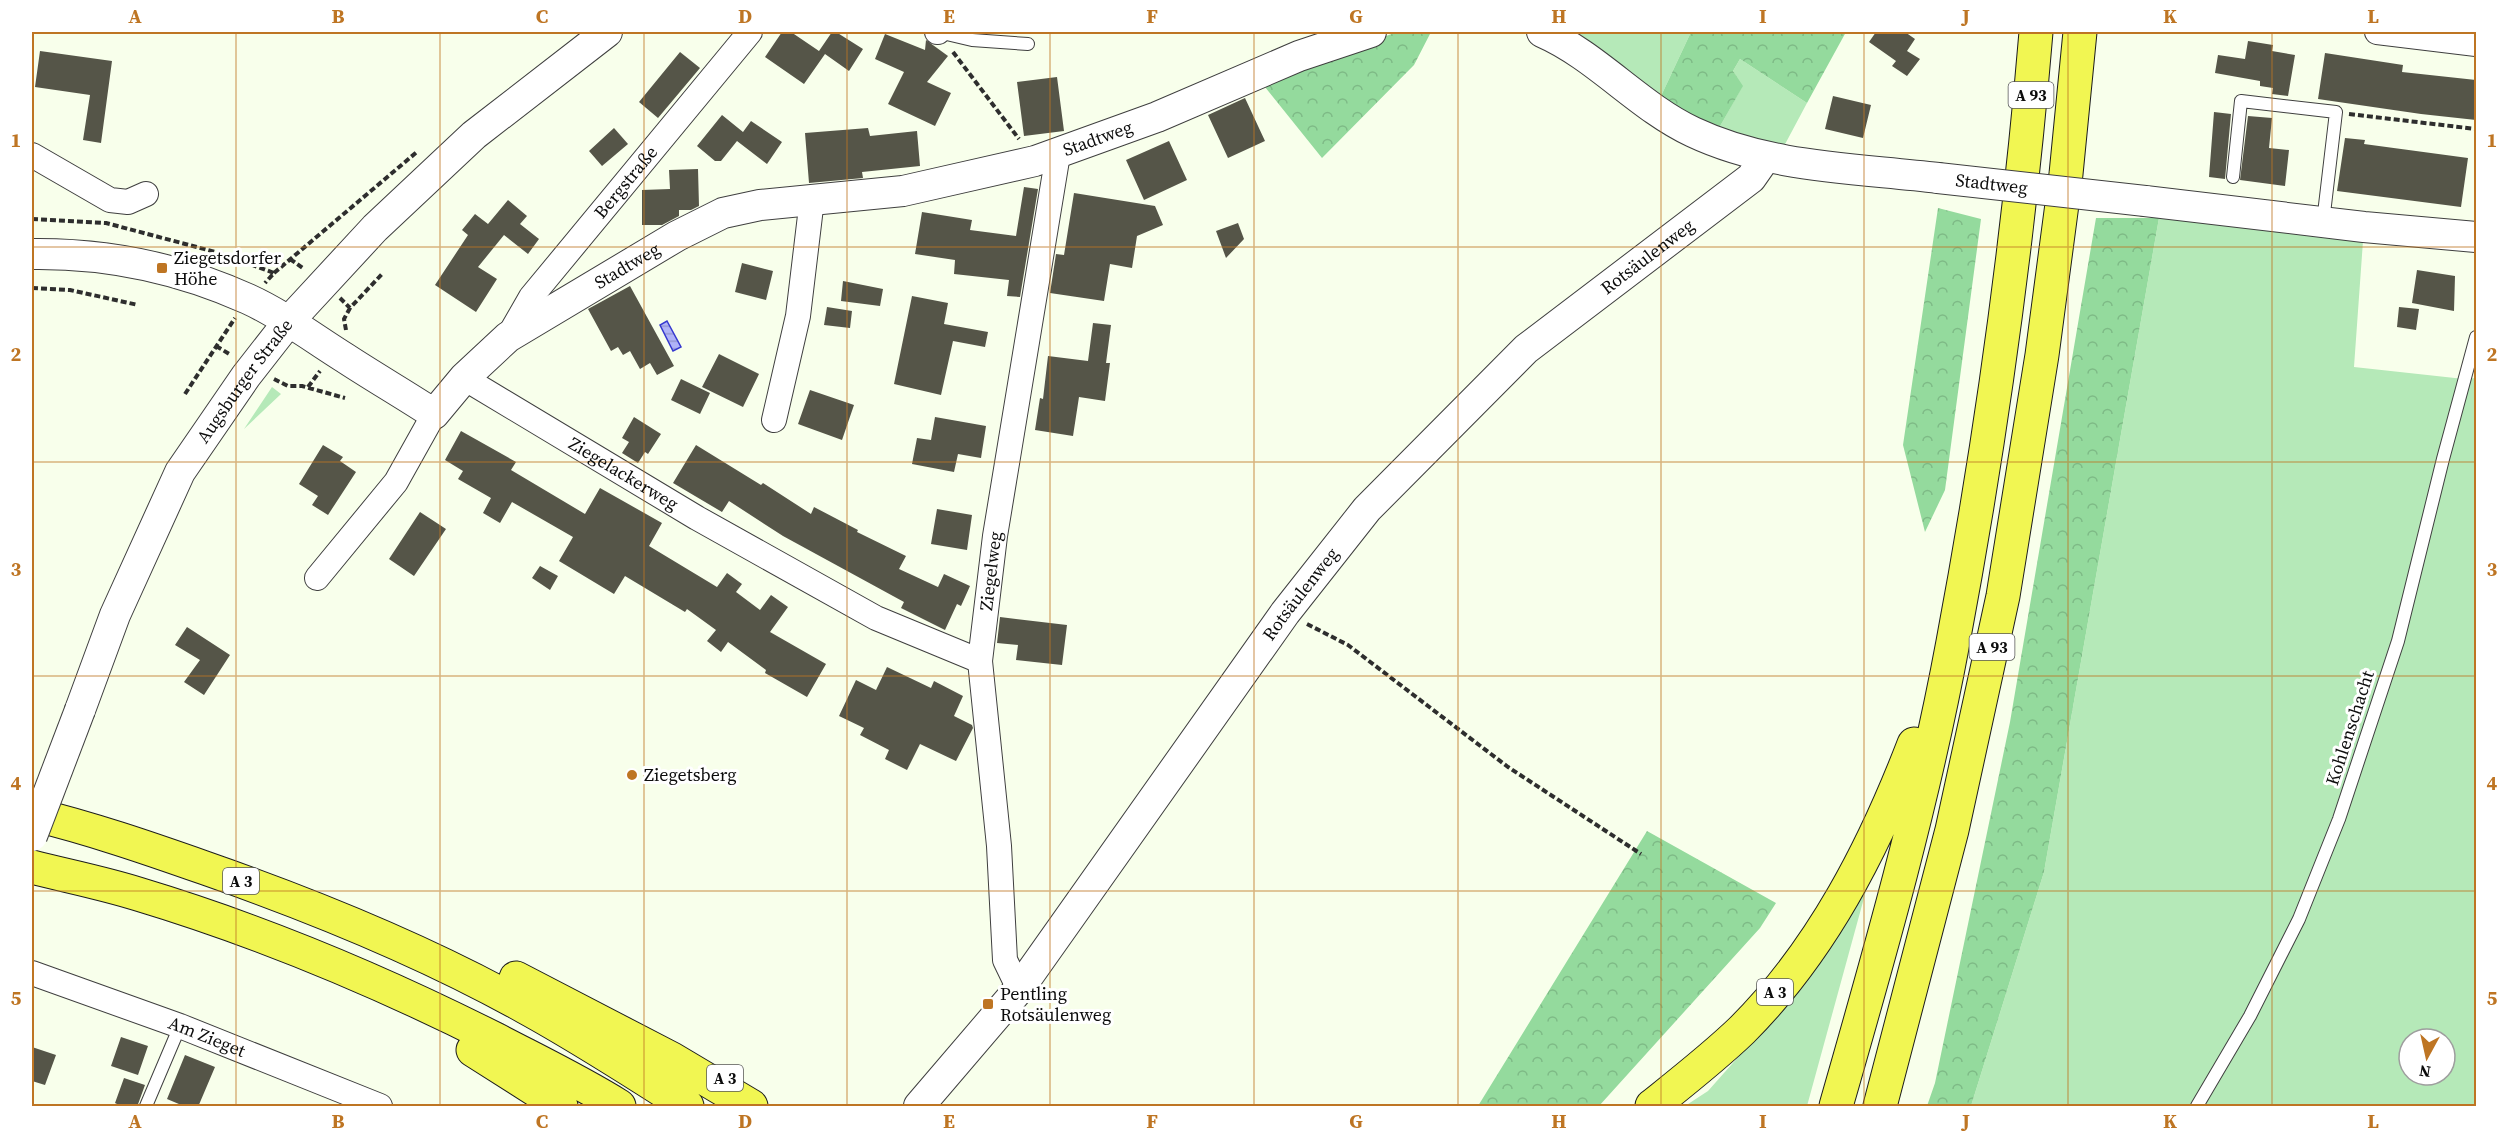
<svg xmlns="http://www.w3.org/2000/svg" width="2508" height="1138" viewBox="0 0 2508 1138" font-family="'Source Serif 4',serif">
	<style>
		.grass { fill: #b5e9b8; fill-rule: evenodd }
		.forest { fill: url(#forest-crowns) }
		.water { fill: url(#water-rules); stroke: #3639cf; stroke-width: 1.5 }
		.building { fill: #555548 }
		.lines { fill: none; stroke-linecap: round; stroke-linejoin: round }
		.service-casing { stroke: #3f3f3f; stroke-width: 14 }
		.minor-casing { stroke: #3f3f3f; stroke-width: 26 }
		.tertiary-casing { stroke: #3f3f3f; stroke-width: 32 }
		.motorway-casing { stroke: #1d1d1d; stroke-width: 35 }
		.path { stroke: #2e2e2e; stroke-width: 4; stroke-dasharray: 6 3; stroke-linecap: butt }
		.service { stroke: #fff; stroke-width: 12 }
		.minor { stroke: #fff; stroke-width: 24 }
		.tertiary { stroke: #fff; stroke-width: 30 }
		.motorway { stroke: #f1f652; stroke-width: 33 }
		.tertiary-bridge-casing { stroke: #3f3f3f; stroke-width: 32; stroke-linecap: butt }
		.tertiary-bridge { stroke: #fff; stroke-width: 30 }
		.grid { fill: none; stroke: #be7523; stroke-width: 1.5; stroke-opacity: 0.55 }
		.poi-dot { fill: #be7523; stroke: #fff; stroke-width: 2 }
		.labels { text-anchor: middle; stroke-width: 6; stroke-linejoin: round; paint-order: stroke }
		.shield { fill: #fff; stroke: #555; stroke-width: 1.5 }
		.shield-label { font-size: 16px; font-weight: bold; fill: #0c0c0c }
		.street-label { font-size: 18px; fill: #0c0c0c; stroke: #fff }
		.poi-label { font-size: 18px; fill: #0c0c0c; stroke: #fff; text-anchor: start }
		.neatline { fill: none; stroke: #be7523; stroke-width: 2 }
		.grid-label { font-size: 20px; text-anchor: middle; font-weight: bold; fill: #be7523 }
	</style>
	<defs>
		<pattern id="forest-crowns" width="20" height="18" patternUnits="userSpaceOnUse" patternTransform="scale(1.5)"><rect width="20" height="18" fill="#94da9d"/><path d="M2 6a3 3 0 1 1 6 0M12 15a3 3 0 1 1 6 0" fill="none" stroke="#7eba86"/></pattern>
		<pattern id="water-rules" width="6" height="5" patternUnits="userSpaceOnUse" patternTransform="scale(1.5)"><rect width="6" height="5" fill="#b0b3f7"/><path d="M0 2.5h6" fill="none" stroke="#9699d3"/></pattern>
	</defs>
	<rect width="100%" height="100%" fill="#f8ffeb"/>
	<path class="grass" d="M1574 32H1691L1661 96Z
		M1740 59 1807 103 1783 148 1719 128 1742 87 1733 71Z
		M2159 218 2363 241 2354 367 2464 379 2476 378V1106H1971L2044 872ZM2409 1039H2445V1075H2409Z
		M272 387 281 394 244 429Z
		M1867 887 1807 1106H1685L1708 1091 1803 984Z"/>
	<path class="forest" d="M1397 32H1431L1414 65 1322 158 1261 82Z
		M1691 32H1846L1807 103 1740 59 1733 71 1743 86 1719 128 1689 116 1661 96Z
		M1938 208 1981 219 1945 490 1925 532 1903 445Z
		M2096 218H2159L2044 872 1971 1106H1927L1935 1083 2010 722Z
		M1647 831 1776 903 1760 928 1599 1106H1478Z"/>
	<path class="water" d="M667 321 681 347 673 351 660 325Z"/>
	<path class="building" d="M782 32H791L819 51 832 32H836L863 49 849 71 825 54 804 84 765 57Z
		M1876 32H1905L1915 39 1907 51 1920 59 1907 76 1892 66 1896 61 1869 42Z
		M885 34 925 50 926 40 948 56 927 82 951 93 935 126 888 104 904 72 875 59Z
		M2248 41 2273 45 2272 51 2295 55 2288 96 2272 94 2273 88 2260 86V81L2215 73 2218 55 2245 59Z
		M40 51 112 61 101 143 83 140 90 95 35 87Z
		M680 52 700 68 658 118 639 102Z
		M2325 53 2403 65 2402 72 2476 80V120L2421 114 2318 99Z
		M1057 77 1064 131 1024 136 1017 82Z
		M1833 96 1871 105 1863 138 1825 129Z
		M1245 98 1265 141 1228 158 1208 115Z
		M2214 112 2231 114 2225 179 2209 177Z
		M722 115 743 132 751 121 782 142 767 164 737 141 721 161H715L697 146Z
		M2248 116 2272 118 2269 148 2289 150 2285 186 2240 180Z
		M614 128 628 144 602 166 589 151Z
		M868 128 870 136 917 131 920 166 862 172 863 178 809 183 805 133Z
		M2345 138 2365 140 2364 144 2468 158 2461 207 2337 191Z
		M1169 141 1187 180 1144 200 1126 160Z
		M698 169 699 206 691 210H679V216L662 225H642V190L670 189 669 170Z
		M1024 187 1038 189 1020 297 1007 296 1009 280 954 274 955 260 915 254 922 212 972 220 970 230 1016 236Z
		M1074 193 1155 206 1163 225 1137 236 1132 268 1110 264 1104 301 1050 293 1056 254 1064 255Z
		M508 200 527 216 520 224 539 239 528 254 504 235 478 267 497 279 476 312 435 285 468 235 462 230 475 214 488 224Z
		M1238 223 1244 239 1226 258 1216 231Z
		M742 263 773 271 766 300 735 292Z
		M2417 270 2455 276 2454 311 2412 303Z
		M843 281 883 289 880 306 841 301Z
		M630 286 674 366 657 375 650 363 640 369 630 351 623 355 618 347 611 351 588 309Z
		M912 296 948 303 944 324 988 332 985 347 953 341 941 395 894 384Z
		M827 307 852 311 850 328 824 325Z
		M2399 307 2419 309 2416 330 2397 327Z
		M1093 323 1111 325 1106 363H1110L1105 401 1079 397 1073 436 1035 430 1040 398 1043 399 1048 356 1088 361Z
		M719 354 759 374 743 407 702 387Z
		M681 379 710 393 700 414 671 400Z
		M810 390 854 405 842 440 798 424Z
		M634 417 661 434 648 454 645 452 638 463 622 453 629 442 622 438Z
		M935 417 986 426 981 458 958 454 954 472 912 464 917 438 931 440Z
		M461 431 516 462 511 470 585 514 600 488 662 523 649 546 717 587 727 573 742 584 736 592 760 610 771 595 788 607 770 632 826 664 807 697 765 673 766 670 728 642 721 652 707 641 716 630 687 609 685 612 625 576 614 594 559 561 573 537 512 502 500 523 483 513 491 498 458 479 463 471 445 460Z
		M323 445 343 457 340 461 356 472 328 515 312 505 318 496 299 484Z
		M696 445 761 485 763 483 811 514 814 507 858 530 857 532 906 556 899 569 938 587 944 574 970 586 961 606 957 604 945 630 901 608 904 602 783 536 729 501 722 512 673 483Z
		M937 509 972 515 967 550 931 544Z
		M420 512 446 529 414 576 389 559Z
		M540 566 558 576 550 590 532 578Z
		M1000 617 1067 625 1062 665 1016 660 1018 645 997 643Z
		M187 627 230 655 204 695 184 682 200 660 175 645Z
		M887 667 931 688 934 681 963 696 954 716 972 725 973 728 956 761 920 744 907 770 885 759 889 750 860 735 864 728 839 716 856 680 876 690Z
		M121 1037 148 1046 138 1075 111 1066Z
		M32 1047 56 1055 45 1085 32 1081Z
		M185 1055 215 1067 198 1107H186L167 1099Z
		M124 1078 145 1085 137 1107H123L115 1103Z"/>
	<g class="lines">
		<g class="service-casing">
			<path id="service" d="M938 32 972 40 1028 44
				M2233 177 2241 101 2336 112 2323 222
				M146 1106 180 1026
				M2197 1106 2250 1016 2299 919 2339 819 2398 641 2443 459 2476 337"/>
		</g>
		<g class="minor-casing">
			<g id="minor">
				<path d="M937 32H938"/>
				<path d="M2377 32 2476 44"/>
				<path d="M32 155 110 200 128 202 146 194"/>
				<path id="s1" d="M508 337 531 297 750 32"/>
				<path id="s2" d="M464 378 697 518 876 618 980 661"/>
				<path d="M774 420 798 316 812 199"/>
				<path d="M317 578 396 482 434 414"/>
				<path id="s3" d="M32 973 180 1026 380 1106"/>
				<path id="s4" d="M1019 989 1005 960 999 846 980 661 995 536 1058 154"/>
			</g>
		</g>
		<g class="tertiary-casing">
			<g id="tertiary">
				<path d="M1542 32C1597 56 1638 106 1693 132 1769 168 1856 168 1938 178"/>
				<path d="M2145 201 2364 227 2476 237"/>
				<path id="s5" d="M32 254C107 253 179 268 248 299 283 315 313 338 345 358 374 377 405 395 434 414L464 378 508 337 677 236 723 213 760 205 903 191 1035 161 1157 117 1299 56 1371 32"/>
				<path id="s6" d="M80 710 115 615 180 472 246 376 289 321 375 228 474 135 607 32"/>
				<path id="s7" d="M919 1106 1019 989 1285 613 1367 509 1526 349 1751 178 1765 158"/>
			</g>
		</g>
		<g class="motorway-casing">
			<path id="motorway" d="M32 814C90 828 148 848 205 868 314 906 423 950 525 1007 580 1037 634 1072 687 1106
				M32 867C67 876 103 883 138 894 261 931 380 981 495 1039 537 1061 579 1081 619 1106
				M516 978 672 1059 751 1106
				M473 1050 561 1106
				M1652 1106C1682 1082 1714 1057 1742 1030 1822 950 1874 848 1914 744
				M1836 1106C1880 953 1924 799 1953 642 1991 440 2019 236 2036 32
				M1880 1106 1952 830 2003 596 2042 355 2066 174 2080 32"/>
		</g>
		<path class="path" d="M953 52 1019 139
			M2349 114 2476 129
			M32 219 106 223 223 254 274 273 265 283
			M290 259 304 269
			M274 273 418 151
			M32 288 70 290 138 305
			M340 298 350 308 383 273
			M346 330 344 319 350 308
			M216 346 231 355
			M274 379 288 386H302L345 398
			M308 387 320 371
			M185 394 235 318
			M1307 624 1348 645 1508 767 1641 854"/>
		<use href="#service" class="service"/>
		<use href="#minor" class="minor"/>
		<use href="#tertiary" class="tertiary"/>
		<use href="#motorway" class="motorway"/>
		<g class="tertiary-bridge-casing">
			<g id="tertiary-bridge">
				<path id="s8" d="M1938 178 2145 201"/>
				<path d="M32 836 80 710"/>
			</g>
		</g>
		<use href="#tertiary-bridge" class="tertiary-bridge"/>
	</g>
	<path class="grid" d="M236 32V1106M440 32V1106M644 32V1106M847 32V1106M1050 32V1106M1254 32V1106M1458 32V1106M1661 32V1106M1864 32V1106M2068 32V1106M2272 32V1106M32 247H2476M32 462H2476M32 676H2476M32 891H2476"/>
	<g class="poi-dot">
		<rect x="156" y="262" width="12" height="12" rx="3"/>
		<circle cx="632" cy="775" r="6"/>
		<rect x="982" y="998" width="12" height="12" rx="3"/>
	</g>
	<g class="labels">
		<g class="shield">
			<rect x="2008.5" y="82" width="45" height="26" rx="4.5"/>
			<rect x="1969.5" y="634" width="45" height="26" rx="4.5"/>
			<rect x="223" y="868" width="36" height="26" rx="4.5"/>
			<rect x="1757" y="979" width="36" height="26" rx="4.5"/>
			<rect x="707" y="1065" width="36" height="26" rx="4.5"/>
		</g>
		<g class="shield-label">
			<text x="2031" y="101">A 93</text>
			<text x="1992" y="653">A 93</text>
			<text x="241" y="887">A 3</text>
			<text x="1775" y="998">A 3</text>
			<text x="725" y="1084">A 3</text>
		</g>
		<g class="street-label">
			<text dy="6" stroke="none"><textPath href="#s5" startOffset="1180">Stadtweg</textPath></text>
			<text dy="6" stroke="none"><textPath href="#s1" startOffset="195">Bergstraße</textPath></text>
			<text dy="6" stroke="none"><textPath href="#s8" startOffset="54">Stadtweg</textPath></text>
			<text dy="6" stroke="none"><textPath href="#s7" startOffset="1125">Rotsäulenweg</textPath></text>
			<text dy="6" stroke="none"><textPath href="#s5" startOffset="687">Stadtweg</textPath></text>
			<text dy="6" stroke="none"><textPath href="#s6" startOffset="370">Augsburger Straße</textPath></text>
			<text dy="6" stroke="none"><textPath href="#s2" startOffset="186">Ziegelackerweg</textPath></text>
			<text dy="6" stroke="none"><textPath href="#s4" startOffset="423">Ziegelweg</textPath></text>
			<text dy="6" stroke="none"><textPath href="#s7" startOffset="639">Rotsäulenweg</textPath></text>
			<text transform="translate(2350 728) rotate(-72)" y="6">Kohlenschacht</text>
			<text dy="6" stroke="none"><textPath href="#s3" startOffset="186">Am Zieget</textPath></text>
		</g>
		<g class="poi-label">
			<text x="174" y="264">Ziegetsdorfer<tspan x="174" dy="21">Höhe</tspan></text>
			<text x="644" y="781">Ziegetsberg</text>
			<text x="1000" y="1000">Pentling<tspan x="1000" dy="21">Rotsäulenweg</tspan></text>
		</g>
	</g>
	<rect width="2508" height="1138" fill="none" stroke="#ffffff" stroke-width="66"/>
	<g transform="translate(2427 1057) rotate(188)"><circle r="28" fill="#ffffff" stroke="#9e9e9e" stroke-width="1.5"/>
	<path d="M0-4.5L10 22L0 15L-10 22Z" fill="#be7523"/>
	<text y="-9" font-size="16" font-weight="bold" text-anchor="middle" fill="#0c0c0c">N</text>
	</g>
	<rect x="33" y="33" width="2442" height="1072" class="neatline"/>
	<g class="grid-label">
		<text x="135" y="23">A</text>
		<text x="338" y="23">B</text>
		<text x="542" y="23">C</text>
		<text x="745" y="23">D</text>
		<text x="949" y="23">E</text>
		<text x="1152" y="23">F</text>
		<text x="1356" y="23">G</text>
		<text x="1559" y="23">H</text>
		<text x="1763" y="23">I</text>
		<text x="1966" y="23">J</text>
		<text x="2170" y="23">K</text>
		<text x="2373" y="23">L</text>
		<text x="16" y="147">1</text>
		<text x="2492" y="147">1</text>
		<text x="16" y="361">2</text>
		<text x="2492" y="361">2</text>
		<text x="16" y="576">3</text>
		<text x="2492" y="576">3</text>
		<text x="16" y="790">4</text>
		<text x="2492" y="790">4</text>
		<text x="16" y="1005">5</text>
		<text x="2492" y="1005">5</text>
		<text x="135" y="1128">A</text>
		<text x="338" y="1128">B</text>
		<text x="542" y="1128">C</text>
		<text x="745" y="1128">D</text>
		<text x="949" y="1128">E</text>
		<text x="1152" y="1128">F</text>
		<text x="1356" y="1128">G</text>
		<text x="1559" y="1128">H</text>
		<text x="1763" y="1128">I</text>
		<text x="1966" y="1128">J</text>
		<text x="2170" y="1128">K</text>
		<text x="2373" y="1128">L</text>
	</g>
</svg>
